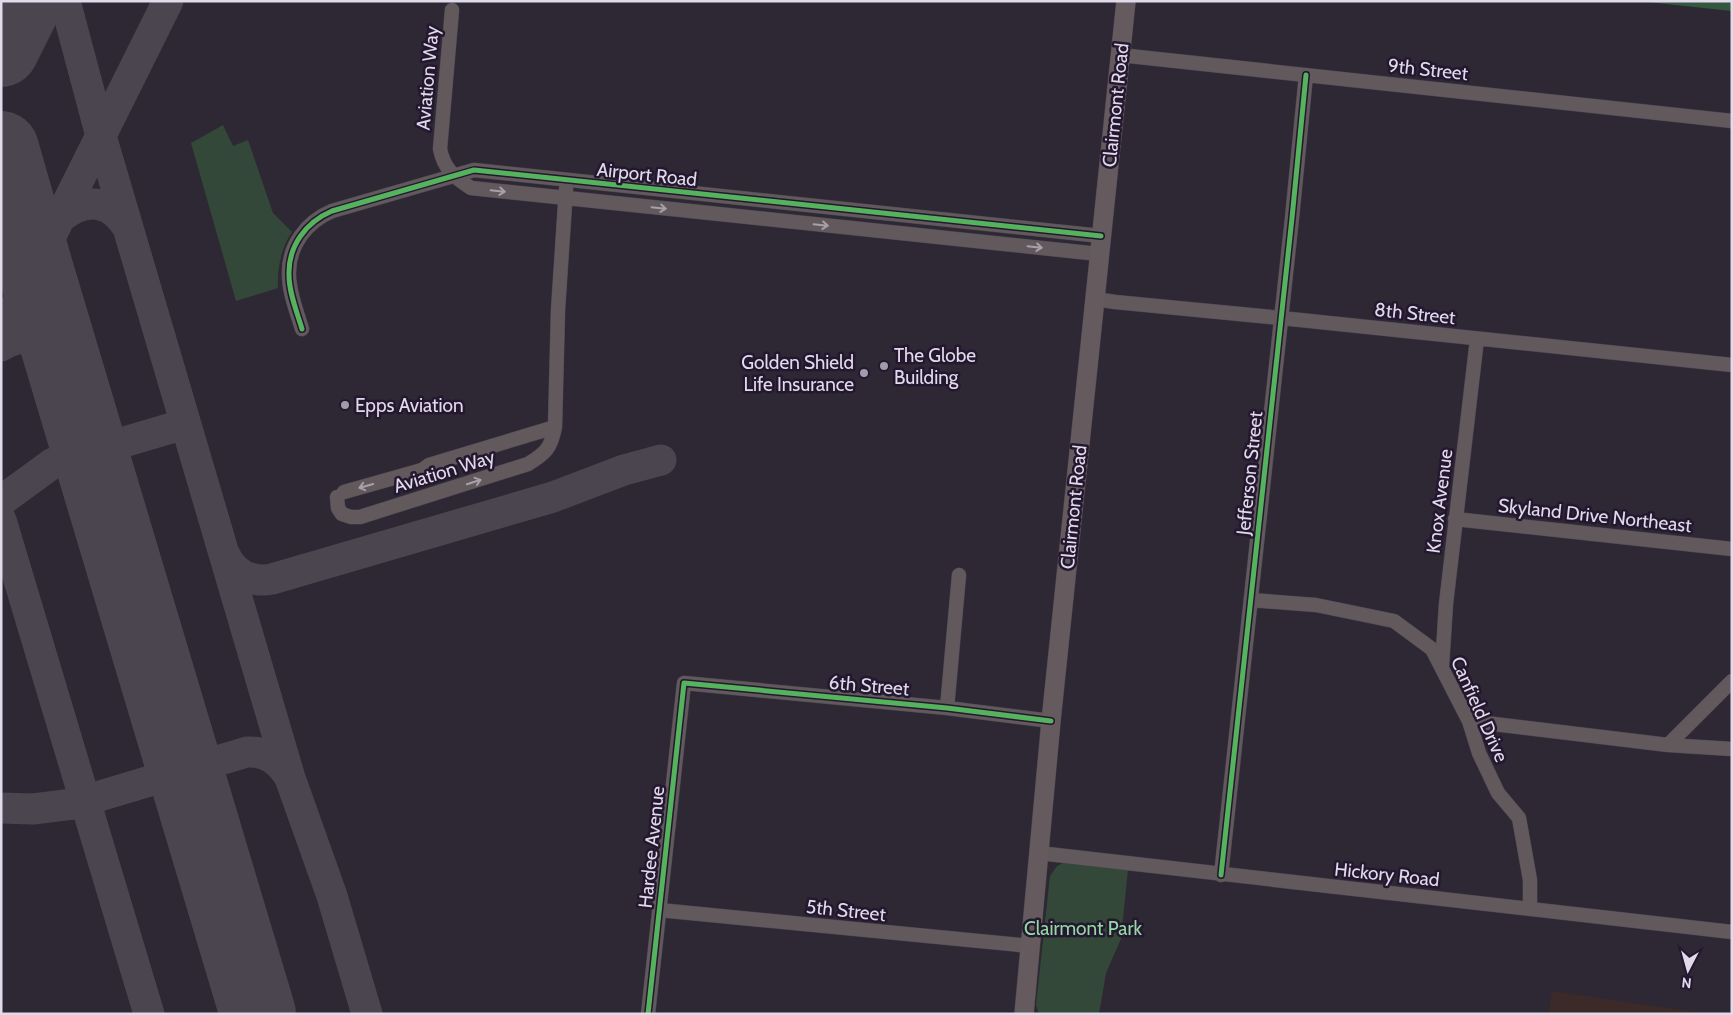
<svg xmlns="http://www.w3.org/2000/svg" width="1733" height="1015" viewBox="0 0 1733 1015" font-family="Cabin,sans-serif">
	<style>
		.commercial { fill: #3b2a28 }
		.green { fill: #334838 }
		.forest { fill: #34583d }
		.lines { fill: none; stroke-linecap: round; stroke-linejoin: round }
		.taxiway { stroke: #4a454e; stroke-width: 31 }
		.runway { stroke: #4a454e; stroke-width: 76 }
		.street-casing { stroke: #4a4550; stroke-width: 15 }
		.secondary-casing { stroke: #4a4550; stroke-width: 20 }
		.street { stroke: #61595c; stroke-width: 14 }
		.secondary { stroke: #655b5f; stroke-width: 19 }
		.cycleway-casing { stroke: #231830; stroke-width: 8 }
		.cycleway { stroke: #56b35d; stroke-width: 5 }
		.oneway { stroke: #a7a0aa }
		.poi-dot { fill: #a19caa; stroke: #231830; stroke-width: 2 }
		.labels { text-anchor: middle; stroke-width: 5; stroke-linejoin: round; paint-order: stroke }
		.street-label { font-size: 19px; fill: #e0daea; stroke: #231830 }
		.poi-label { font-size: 19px; fill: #e0daea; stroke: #231830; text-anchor: start }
		.park-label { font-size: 19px; fill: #95d9a2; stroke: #231830 }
	</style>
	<rect width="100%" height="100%" fill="#2d2834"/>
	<path class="commercial" d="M1552 991 1709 1014H1548Z"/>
	<path class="green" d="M223 125 233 146 248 140 273 213 292 232C281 248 277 269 278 288L236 301 191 143Z
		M1063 863 1128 869 1121 939 1106 973 1099 1014H1039L1036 1005 1050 876 1057 866Z"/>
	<path class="forest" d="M1638 1H1732V11Z"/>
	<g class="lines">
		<path class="taxiway" d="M65 1 101 136 290 778 332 896 367 1014
			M60 218C85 197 111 199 128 228
			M1 336 168 1
			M1 346C21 333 48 337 59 359 62 365 63 371 65 378
			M1 501 53 463 185 424
			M1 520 149 1014
			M224 553C233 574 250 583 272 579L553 497 624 470 661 460
			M1 808 33 809 73 804 247 752C267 751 280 761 290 778"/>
		<path class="runway" d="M1 49 25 1
			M1 149 35 268 258 1014"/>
		<g class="street-casing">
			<path id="street" d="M452 10 440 149C444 169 454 177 471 188L1099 254
				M1120 55 1732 121
				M1095 299 1115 302 1281 318 1732 365
				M302 329C297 312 289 293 289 275 288 246 306 222 332 211L474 170 1101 236
				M344 492 422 470 429 465 555 427
				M337 497 338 508 342 514 351 517H360L528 464C546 453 551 448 555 427L558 310 566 189
				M1455 519 1732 549
				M1251 600 1316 605 1394 621 1432 649 1469 721 1479 753 1498 793 1519 818 1530 880V908
				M1442 666 1446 604 1477 339
				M947 708 959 575
				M1469 721 1668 745 1732 749
				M1668 745 1732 681
				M1039 853 1732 932
				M1221 875 1292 218 1306 75
				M659 910 1030 946
				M648 1014 684 683 947 708 1051 721"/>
		</g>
		<g class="secondary-casing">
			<path id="secondary" d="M1024 1014 1051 721 1126 1"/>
		</g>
		<use href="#street" class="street"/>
		<use href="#secondary" class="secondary"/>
		<g class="cycleway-casing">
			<path id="cycleway" d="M302 329C297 312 289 293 289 275 288 246 306 222 332 211L474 170 1101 236
				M1221 875 1292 218 1306 75
				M648 1014 684 683 947 708 1051 721"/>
		</g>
		<use href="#cycleway" class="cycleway"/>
	</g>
	<defs><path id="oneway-shaft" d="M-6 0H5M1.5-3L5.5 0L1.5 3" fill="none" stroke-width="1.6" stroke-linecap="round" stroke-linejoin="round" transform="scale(1.25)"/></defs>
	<g class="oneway">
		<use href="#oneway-shaft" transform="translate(498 191) rotate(6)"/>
		<use href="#oneway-shaft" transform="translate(659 208) rotate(6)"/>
		<use href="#oneway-shaft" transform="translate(821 225) rotate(6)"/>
		<use href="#oneway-shaft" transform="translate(1035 247) rotate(6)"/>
		<use href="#oneway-shaft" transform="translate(474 482) rotate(-18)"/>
		<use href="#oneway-shaft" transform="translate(366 486) rotate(164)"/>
	</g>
	<g class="poi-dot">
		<circle cx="884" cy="366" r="5"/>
		<circle cx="864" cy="373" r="5"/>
		<circle cx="345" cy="405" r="5"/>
	</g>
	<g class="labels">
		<g class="street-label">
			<text transform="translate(1428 69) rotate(6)" y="7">9th Street</text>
			<text transform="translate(427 78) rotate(-85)" y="7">Aviation Way</text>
			<text transform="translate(1115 105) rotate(-84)" y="7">Clairmont Road</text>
			<text transform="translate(647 174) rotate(6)" y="7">Airport Road</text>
			<text transform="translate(1415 313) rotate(6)" y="7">8th Street</text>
			<text transform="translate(444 471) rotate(-17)" y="7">Aviation Way</text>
			<text transform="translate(1249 473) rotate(-84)" y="7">Jefferson Street</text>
			<text transform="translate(1439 501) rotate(-83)" y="7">Knox Avenue</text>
			<text transform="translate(1073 507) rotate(-84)" y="7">Clairmont Road</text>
			<text transform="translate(1595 515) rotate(6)" y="7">Skyland Drive Northeast</text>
			<text transform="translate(869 685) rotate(5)" y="7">6th Street</text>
			<text transform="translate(1480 709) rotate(66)" y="7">Canfield Drive</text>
			<text transform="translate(651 847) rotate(-84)" y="7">Hardee Avenue</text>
			<text transform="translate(1387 874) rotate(6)" y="7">Hickory Road</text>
			<text transform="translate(846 910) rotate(6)" y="7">5th Street</text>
		</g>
		<g class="poi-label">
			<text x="894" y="362">The Globe<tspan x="894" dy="22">Building</tspan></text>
			<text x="854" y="369" text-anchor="end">Golden Shield<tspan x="854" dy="22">Life Insurance</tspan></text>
			<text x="355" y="412">Epps Aviation</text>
		</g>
		<g class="park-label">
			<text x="1083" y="935">Clairmont Park</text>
		</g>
	</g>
	<rect width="1733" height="1015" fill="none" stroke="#e0daea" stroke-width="5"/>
	<g transform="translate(1688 970) rotate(186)" stroke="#231830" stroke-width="4" paint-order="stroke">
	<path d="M0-4L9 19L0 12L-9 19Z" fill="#e0daea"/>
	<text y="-8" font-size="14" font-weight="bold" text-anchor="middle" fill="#e0daea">N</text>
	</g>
</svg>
